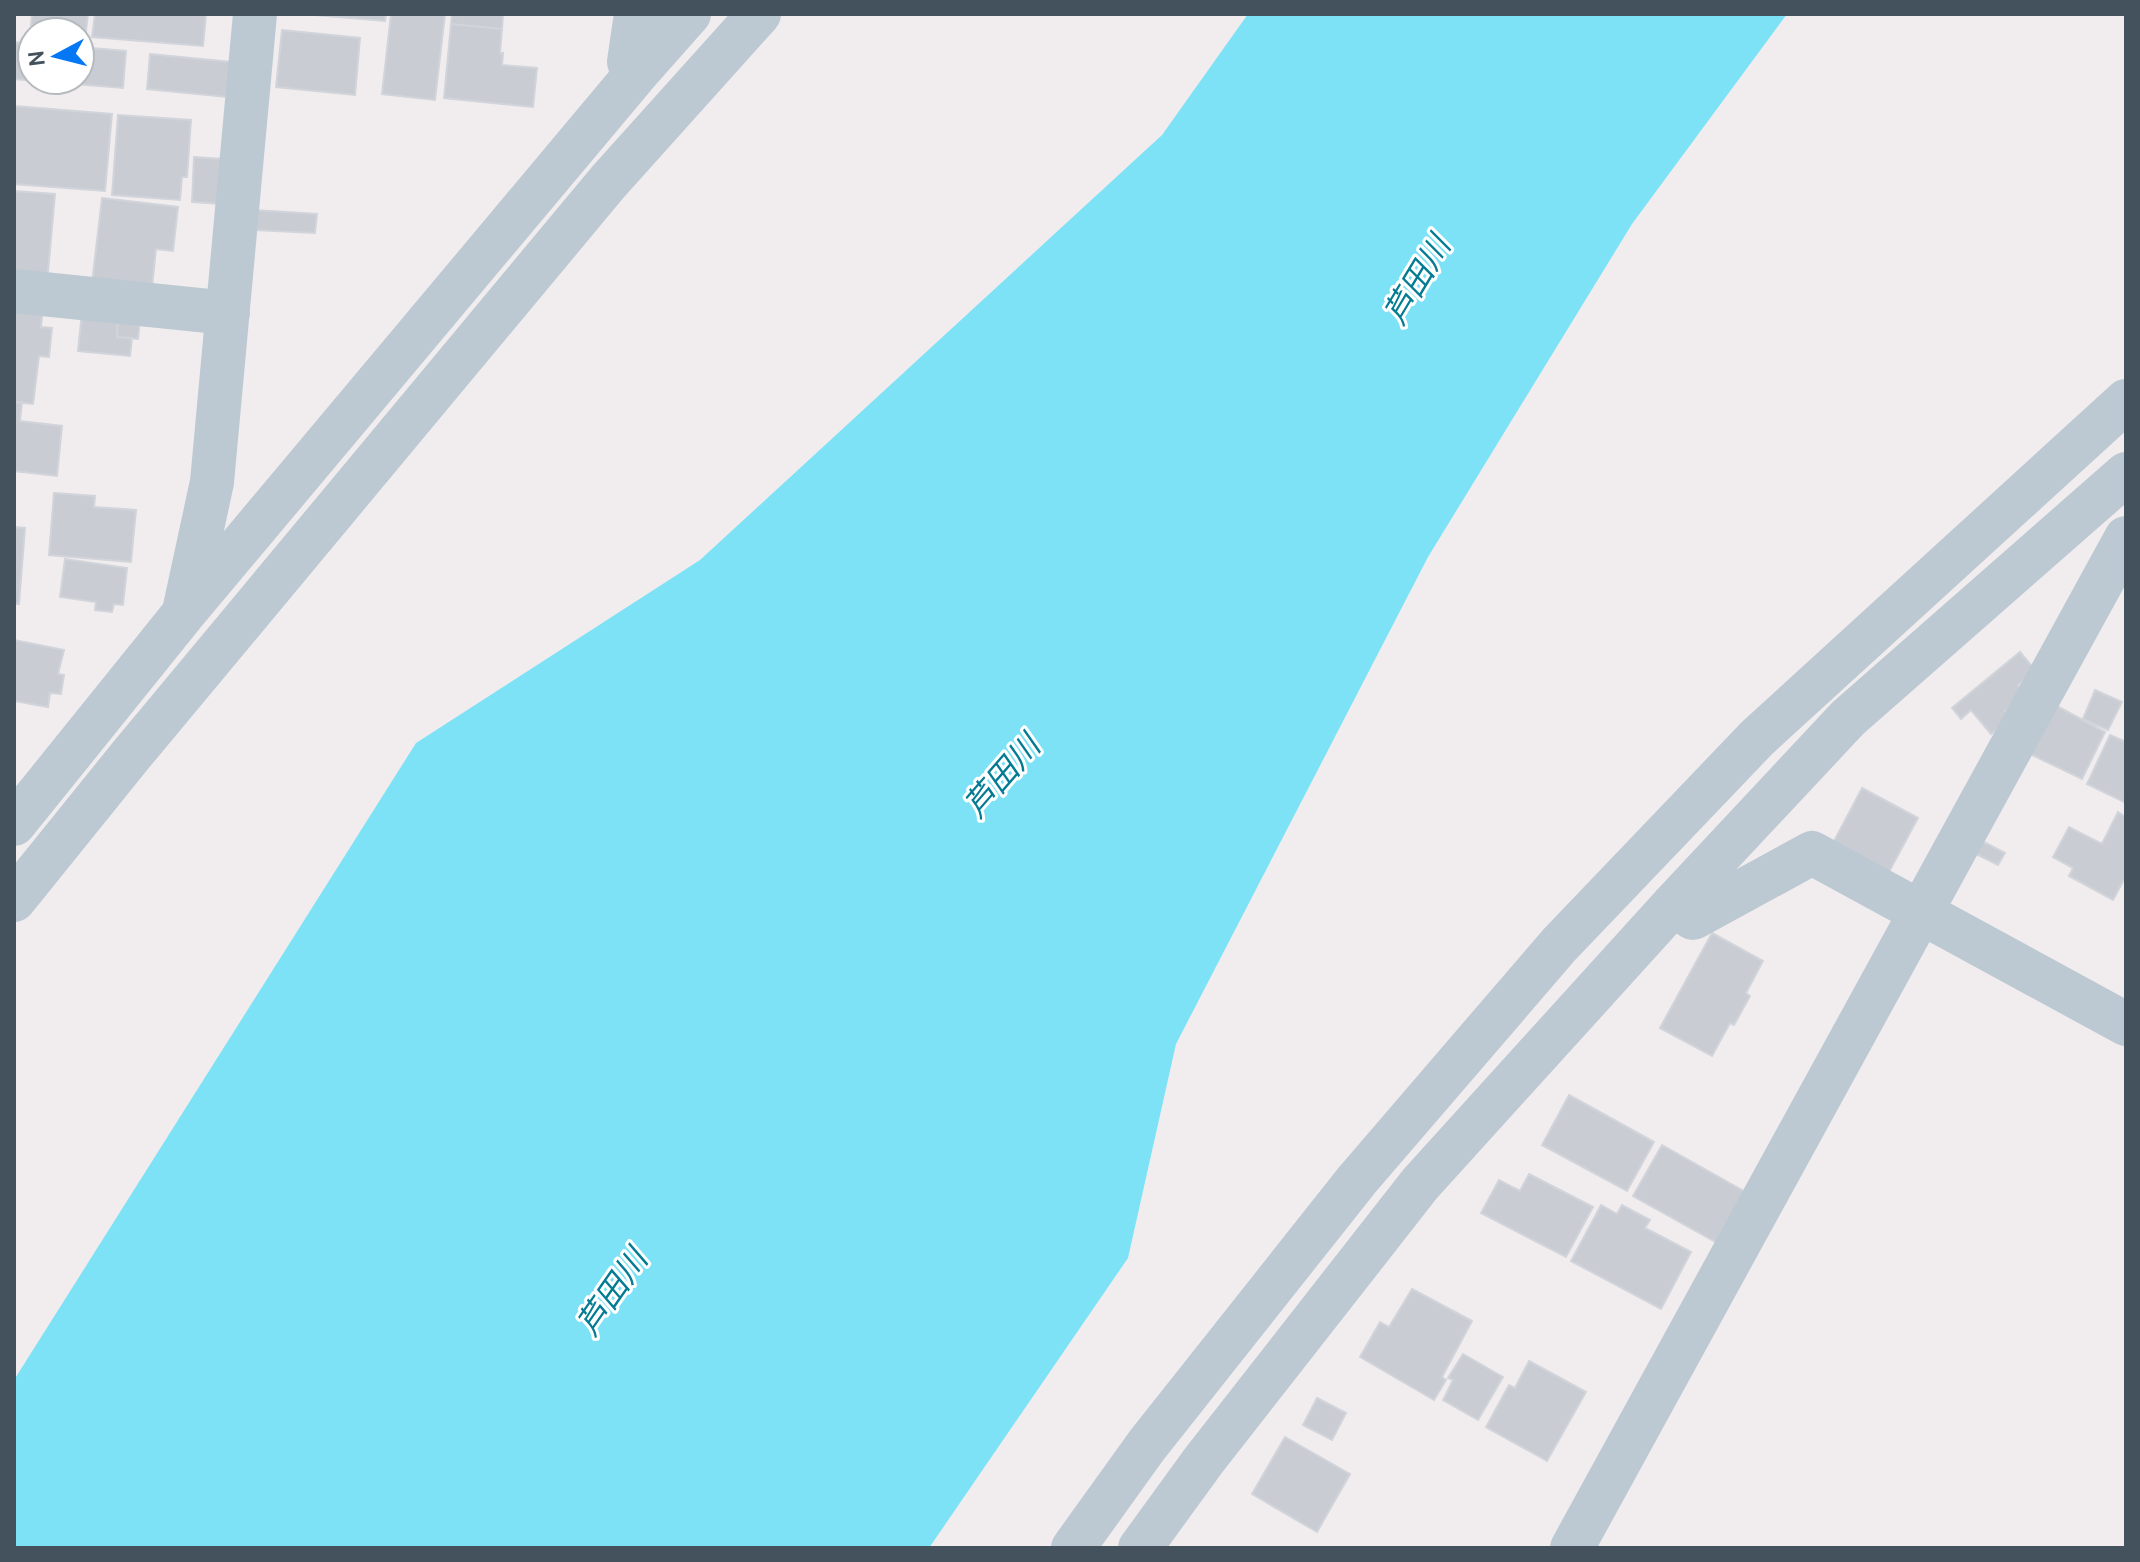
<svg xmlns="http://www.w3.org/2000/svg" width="2140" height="1562" viewBox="0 0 2140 1562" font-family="Cabin,'Noto Sans JP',sans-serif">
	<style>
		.water { fill: #7ee2f6 }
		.building { fill: #c9cdd3; stroke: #d1d4da; stroke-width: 2 }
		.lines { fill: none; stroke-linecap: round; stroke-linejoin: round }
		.minor { stroke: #bcc9d2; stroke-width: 44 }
		.tertiary { stroke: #bcc9d2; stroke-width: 44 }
		.labels { text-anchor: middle; stroke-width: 6; stroke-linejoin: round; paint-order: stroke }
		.water-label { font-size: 32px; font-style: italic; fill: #037b93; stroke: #fff }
	</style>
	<rect width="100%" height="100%" fill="#f1edee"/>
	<path class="water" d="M1248 14H1787L1632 224 1428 557 1176 1044 1128 1258 929 1548H14V1380L416 743 700 560 1162 135Z"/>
	<path class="building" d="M32 14H88L86 31 31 25Z
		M206 14 203 46 92 37 95 14Z
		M303 14H386L385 21Z
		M391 14H445L435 100 382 94Z
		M452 14H503L502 29 451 24Z
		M451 24 502 29 500 53H503L502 65 537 68 533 107 444 98Z
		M282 30 360 38 355 95 276 87Z
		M14 42 32 44V80H80V47L126 51 123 88 14 79Z
		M150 54 231 62 227 97 147 89Z
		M14 106 112 114 105 191 14 184Z
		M118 115 191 120 187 177H182L180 200 112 195Z
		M194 157 223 159 221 204 192 202Z
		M14 191 55 194 47 283 14 281Z
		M102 198 178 207 173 251 156 249 151 297 92 283Z
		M254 210 317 214 315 233 253 230Z
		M14 304 43 307 41 327 52 328 49 357 39 356 33 404 14 402Z
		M82 312 118 317 117 337 132 338 130 356 78 351Z
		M118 317 140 319 138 339 117 337Z
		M14 402H22L20 421 62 426 57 476 14 471Z
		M54 493 95 496 94 507 136 510 131 562 49 555Z
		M14 527 25 528 19 604H14Z
		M65 559 127 568 123 605 114 604 112 612 95 610 96 602 60 597Z
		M14 640 64 650 58 674 64 675 61 694 50 693 48 707 14 701Z
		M2020 652 2035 670 2018 685 2023 691 2018 702 2005 711 2010 719 1991 734 1971 710 1961 719 1952 708Z
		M2095 690 2122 702 2108 730 2083 719Z
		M2053 704 2105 732 2082 779 2030 754Z
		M2110 735 2126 742V803L2087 784Z
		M1862 788 1918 818 1889 872 1833 843Z
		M2118 812 2126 817V876L2113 900 2069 876 2073 868 2053 857 2069 827 2102 844Z
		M1980 840 2005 853 1998 865 1974 853Z
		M1712 933 1763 961 1746 993 1750 996 1734 1025 1730 1023 1712 1056 1660 1028Z
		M1569 1095 1654 1142 1627 1191 1542 1145Z
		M1662 1145 1747 1193 1719 1244 1633 1196Z
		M1529 1174 1593 1207 1566 1257 1481 1213 1499 1180 1520 1191Z
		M1601 1205 1617 1214 1622 1205 1650 1220 1645 1228 1691 1252 1661 1309 1571 1261Z
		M1412 1289 1472 1321 1442 1377 1446 1380 1434 1400 1360 1357 1380 1322 1389 1327Z
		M1463 1354 1503 1377 1478 1420 1443 1400 1453 1380 1448 1378Z
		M1529 1361 1586 1392 1547 1461 1486 1427 1509 1385 1515 1388Z
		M1317 1398 1346 1413 1332 1440 1303 1425Z
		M1285 1437 1350 1474 1317 1532 1252 1494Z"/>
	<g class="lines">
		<path class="minor" d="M635 75 629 62 636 14
			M14 291 228 313
			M185 607 212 482 255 14
			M14 824 184 613 635 75 689 14
			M14 900 131 755 608 182 759 14
			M1673 905 1693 918 1812 853 2126 1024
			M1140 1548 1204 1460 1420 1184 1673 905 1848 718 2126 474
			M1572 1548 2126 538"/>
		<path class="tertiary" d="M1073 1548 1147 1445 1357 1180 1559 945 1757 738 2126 401"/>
	</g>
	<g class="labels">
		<g class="water-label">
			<text transform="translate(1417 280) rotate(-59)" y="11">芦田川</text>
			<text transform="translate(1002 776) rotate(-49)" y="11">芦田川</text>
			<text transform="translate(612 1292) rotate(-55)" y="11">芦田川</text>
		</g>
	</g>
	<rect width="2140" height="1562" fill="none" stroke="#44525d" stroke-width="32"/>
	<g transform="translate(56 56) rotate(263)"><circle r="38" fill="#ffffff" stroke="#b4babe" stroke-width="2"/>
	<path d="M0-6L14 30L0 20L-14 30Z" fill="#0477f4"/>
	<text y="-12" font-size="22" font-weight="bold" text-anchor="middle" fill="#44525d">N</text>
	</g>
</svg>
